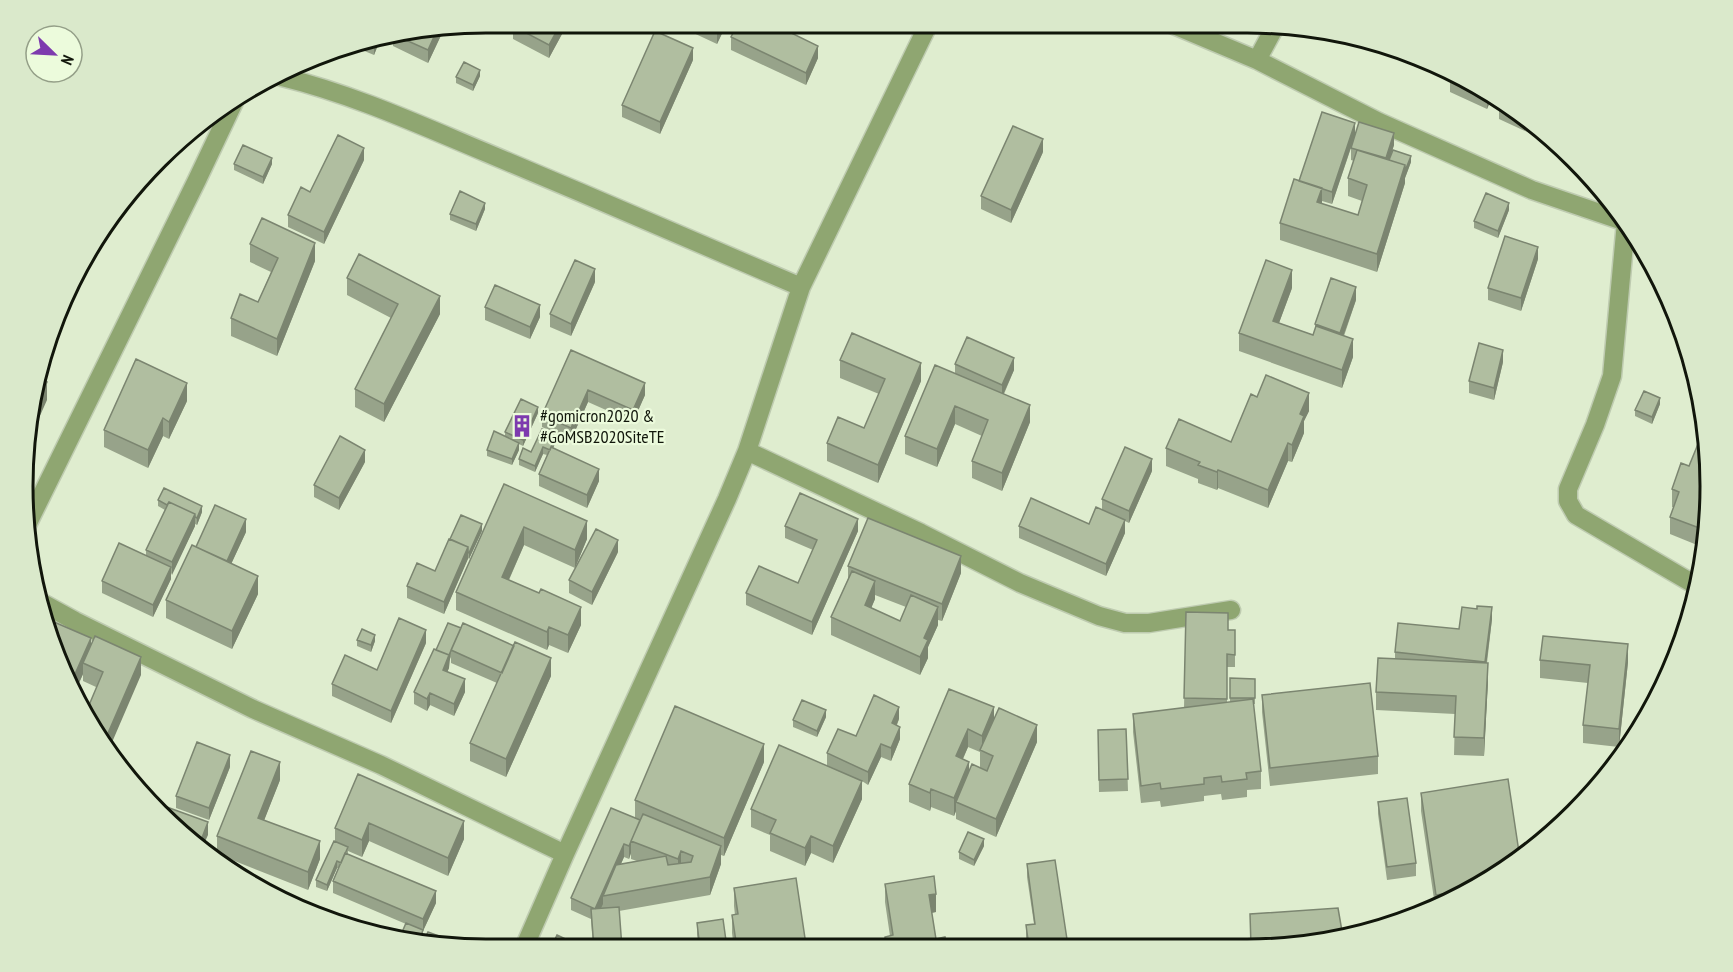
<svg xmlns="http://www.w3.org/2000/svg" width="1733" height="972" viewBox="0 0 1733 972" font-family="'PT Sans Narrow',sans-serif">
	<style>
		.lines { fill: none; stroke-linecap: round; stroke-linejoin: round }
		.minor-casing { stroke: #becbb0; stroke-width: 21 }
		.minor { stroke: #8fa671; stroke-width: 18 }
		.wall { fill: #97a38a; fill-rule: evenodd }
		.shaded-wall { fill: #7b8570 }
		.building { fill: #b0bea0; stroke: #7b8570; stroke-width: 1.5 }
		.labels { text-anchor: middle; stroke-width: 4.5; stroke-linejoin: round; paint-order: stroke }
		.poi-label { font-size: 18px; fill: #11160b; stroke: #ecfbdc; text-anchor: start }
		.rim { fill: none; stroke: #11160b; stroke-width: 3 }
	</style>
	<rect width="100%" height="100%" fill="#dfedcf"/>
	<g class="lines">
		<g class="minor-casing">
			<path id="minor" d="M1169 23 1257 60 1379 122 1532 190 1626 222
				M1257 60 1277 23
				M282 77C352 94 420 125 487 153 592 197 697 242 801 287
				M1626 222 1612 376 1595 425 1568 489V501L1576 515 1697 586
				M747 451 921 533 1020 583 1099 616 1125 623H1149L1231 610
				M26 527 197 180 234 102
				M44 604 75 621 253 709 381 765 565 854
				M524 948 565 854 727 499 747 451 801 287 929 23"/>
		</g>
		<use href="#minor" class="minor"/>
	</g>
	<path class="wall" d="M513 23H568L549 58 513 39Z
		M672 23H727L717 44Z
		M738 23H775L774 25 818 58 806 85 731 50V37Z
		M444 29 428 63 393 46V38Z
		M380 40 374 55 350 45Z
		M693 60 660 134 622 117V105Z
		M480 76 473 91 456 83V77Z
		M1450 79 1479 85 1493 95 1487 109 1450 92Z
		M1499 99 1553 138 1562 148 1499 119Z
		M1355 134 1394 145 1389 160 1411 162 1405 178V183L1377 272 1280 240V223L1299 181ZM1351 148V160L1354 161 1348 178V196L1362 201 1358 215 1322 204V201L1332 204Z
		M1043 152 1011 223 981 209V196Z
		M364 160 324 244 288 227V215L310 192Z
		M234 164H272L263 184 234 170Z
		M485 209 476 231 450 220V214Z
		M1509 210 1498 238 1474 228V221Z
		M250 244 315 261 277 356 231 336V318L258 302 271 272 250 262Z
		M1538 259 1521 311 1488 300V288Z
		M347 278 440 314 384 422 355 407V389L391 318 347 295Z
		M595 282 571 336 550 327V314Z
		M1292 288 1279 323 1313 335 1315 331V324L1356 300 1344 336 1353 357 1342 388 1239 351V333Z
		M485 307 540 317 530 339 485 320Z
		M571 350 645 395 633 422 588 402 571 440 542 427V415Z
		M840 360 921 381 878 483 827 461V443L864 428 879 394 840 378Z
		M1503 362 1494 400 1469 393V381Z
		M955 364 1014 370 1004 394 1030 422 1002 491 972 478V461L982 436 955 424 937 467 905 454V436L955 373Z
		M1257 397 1309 411 1304 421V433L1292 462 1288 461 1268 508 1218 488 1217 490 1198 483V479L1166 466V448L1231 442Z
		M187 401 169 439 163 436 148 468 104 447V430Z
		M1660 404 1652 424 1635 416V410Z
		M538 413 523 446 519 444V450L512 465 487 456V450L505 437V432Z
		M1705 427 1702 547 1670 534V517L1674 507H1672V489L1689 466Z
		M556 441 553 448 599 481 587 508 539 486V474L547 455 543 454 535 472 519 465V459L531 452Z
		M365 462 339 510 314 497V485Z
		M1152 471 1129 523 1125 521V533L1106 576 1019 538V526L1089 524 1102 510V499Z
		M504 484 587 539 575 568 524 545 509 580 581 625 568 653 549 645 547 650 456 610V592Z
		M158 500 202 512 197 525 195 524V526L171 575V579L153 617 102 593V581L146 555V550L165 510 158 506Z
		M785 526 858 531 812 635 746 605V593L798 583 813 550 785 538Z
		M482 531 469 559 468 558 444 614 407 598V586L435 571Z
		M246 532 231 564 258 594 232 649 166 618V600L196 547Z
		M618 552 592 605 569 593V580Z
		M848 566 961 573 942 621 938 620V625L928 647V658L920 675 831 635V617L848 579ZM875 595 906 607 900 621 871 608 875 599Z
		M1186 612 1228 630H1235V667H1227V702H1230V678L1255 679V704H1253L1261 771V789L1247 790V797L1222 800 1221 794 1204 796V801L1161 807 1160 801 1141 803 1133 732V714L1184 708Z
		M1492 619 1487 663 1488 681 1484 756 1454 755 1455 714 1376 710V692L1395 658V652L1459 629Z
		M448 623 551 676 506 777 470 761V743L497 683 451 663V657L449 661V668L447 672 465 692 454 716 430 705 427 711 414 704V692L436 650Z
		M357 640 375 641 371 652 357 646Z
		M426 643 391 723 332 696V684L377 670Z
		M91 645 141 675 96 687 83 681V674L75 692 58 663Z
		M1540 660 1628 662 1619 747 1583 743V725L1588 683 1540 678Z
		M949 689 994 718 1037 742 996 837 956 819V811L954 816 931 807 930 811 909 802V784ZM968 747 980 752V768L969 773 963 759Z
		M1262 695 1378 756V774L1270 786 1262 712Z
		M826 717 817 737 793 727V720Z
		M899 719 897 725 900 739 891 761 881 757 868 785 862 781V799L833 863 811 853 805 866 770 851V835L751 827V809L827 766V753Z
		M1126 729 1128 791 1099 792 1098 730Z
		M764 762 724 856 721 855V864L710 895 619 911 622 948H593L591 919 571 910V898L635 818V800ZM631 853V859L637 861 621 864 624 857 629 859Z
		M230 767 209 820 176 808V796Z
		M358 774 464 839 448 876 369 841 362 857 348 851V854L436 903 423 931V936L406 924 333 893V881L339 868H337L327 891 316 887V880L335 841V828Z
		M280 780 264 820 320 859 308 890 217 854V836Z
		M1421 793 1504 872 1435 906 1421 811Z
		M1378 802 1416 863V876L1387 880 1378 814Z
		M984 846 974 866 959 859V852Z
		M1027 864 1068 946 1027 947 1026 938V925L1034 924 1027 877Z
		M796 878 806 947 734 948 732 933V915H735L734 906V888Z
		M885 884 936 912 932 913 936 939 947 947H885V937L890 936 885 902Z
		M697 923 727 948H699L697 935Z"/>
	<path class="shaded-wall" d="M561 23H568L549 58V45Z
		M721 23H727L717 44V32Z
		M444 29 428 63V50L437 30Z
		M380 40 374 55V41Z
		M818 46V58L806 85V73Z
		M693 48V60L660 134V122Z
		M480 70V76L473 91V85Z
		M1489 92 1493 95 1487 109V96Z
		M1355 123V135L1332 204V192Z
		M1394 133V145L1386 170V158Z
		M1043 139V152L1011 223V210Z
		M364 148V160L324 244V232Z
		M1411 156V162L1405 178V183L1377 272V254L1405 165Z
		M272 158V164L263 184V177Z
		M1322 188V206L1317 202Z
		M485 203V209L476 231V224Z
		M1509 203V210L1498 238V231Z
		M315 243V261L277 356V339Z
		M1538 247V259L1521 311V298Z
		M595 269V282L571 336V324Z
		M1292 270V288L1273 339V321Z
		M1356 287V300L1340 345V333Z
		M440 296V314L384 422V404Z
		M540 305V317L530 339V327Z
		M1353 339V357L1342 388V370Z
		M1503 350V362L1494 400V388Z
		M1014 358V370L1002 397V385Z
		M921 363V381L878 483V465Z
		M47 382V400L31 436 34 413Z
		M187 383V401L169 439V422Z
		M645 383V395L633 422V410Z
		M588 390V402L571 440V428Z
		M1309 393V411L1304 421V433L1292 462V445L1300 414Z
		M1660 398V404L1652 424V417Z
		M1030 405V422L1002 491V473Z
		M955 406V424L937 467V449Z
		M538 407V413L523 446V440Z
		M163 418V436L148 468V450Z
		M556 435V441L550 456V450Z
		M519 443V450L512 465V459Z
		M1288 443V461L1268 508V490Z
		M543 447V454L535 472V466Z
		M365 450V462L339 510V498Z
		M1152 459V471L1129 523V511Z
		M599 469V481L587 508V495Z
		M1218 470V488L1217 490V472Z
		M202 506V512L197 525V518Z
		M195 514V526L172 575V562Z
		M1708 514 1707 534 1702 547V529Z
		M246 519V532L227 573V561Z
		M858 519V531L812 635V622Z
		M1125 520V533L1106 576V564Z
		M587 521V539L575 568V550Z
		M482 524V531L469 559V553Z
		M524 527V545L502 595V577Z
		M618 540V552L592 605V592Z
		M468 547V559L444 614V602Z
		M961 556V573L942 621V604Z
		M171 567V579L153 617V605Z
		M258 576V594L232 649V631Z
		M875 581V599L865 623V605Z
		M581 607V625L568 653V635Z
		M938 607V625L928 647V658L920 675V657L924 638Z
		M1492 607V619L1485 674V662Z
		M549 627V645L547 650V632Z
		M426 630V643L391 723V711Z
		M375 635V641L371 652V645Z
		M91 638V656L83 663V674L75 692V674Z
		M1628 644V662L1619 747V729Z
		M451 650 449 668 443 682V670Z
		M141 657V675L110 747 105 740Z
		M551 658V676L506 777V759Z
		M1488 663V681L1484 756V738Z
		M465 679V692L454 716V704Z
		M430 693V705L427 711V699Z
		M899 707V719L892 735V723Z
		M994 707V725L982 751V736Z
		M826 710V717L817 737V731Z
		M1037 725V742L996 837V819Z
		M900 727V739L891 761V748Z
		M968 729V747L956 774V756Z
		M764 744V762L724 856V838Z
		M881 744V757L868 785V772Z
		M230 755V767L209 820V808Z
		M280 762V780L258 836V818Z
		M969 762V780L956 802V811L954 816V798Z
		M862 781V799L833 863V846Z
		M931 789V807L930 811V793Z
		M640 820 631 841V853L629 859V846Z
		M464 821V839L448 876V858Z
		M208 822V835L203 846 200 843Z
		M369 823V841L362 857V840Z
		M811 836V853L805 866V848Z
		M984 839V846L974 866V860Z
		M320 841V859L308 890V872Z
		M624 844V857L607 895 603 896V904L595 921V909Z
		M721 846V864L710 895V877Z
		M681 851V869L678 877V859Z
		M337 861V868L327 891V885Z
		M436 891V903L423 931V936L421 942 419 941 423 930V919Z
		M936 894V912L929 913V895Z
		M1317 940V943L1307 946H1293Z"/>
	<path class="building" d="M515 23H561L549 45 513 26Z
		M698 23H721L717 32Z
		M738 23H771L818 46 806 73 731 37Z
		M437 30 428 50 399 37Z
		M655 31 693 48 660 122 622 105Z
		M464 62 480 70 473 85 456 77Z
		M1452 74 1479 85 1489 92 1487 96 1450 79Z
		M1322 112 1355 123 1332 192 1299 181Z
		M1359 122 1394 133 1386 158 1351 148Z
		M1013 126 1043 139 1011 210 981 196Z
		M338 135 364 148 324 232 288 215 301 187 310 192Z
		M243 145 272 158 263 177 234 164Z
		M1357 150 1405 165 1377 254 1280 223 1294 179 1322 188 1317 202 1358 215 1367 185 1348 178Z
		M1393 150 1411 156 1405 171V165L1389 160Z
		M460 191 485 203 476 224 450 214Z
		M1486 193 1509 203 1498 231 1474 221Z
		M262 218 315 243 277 339 231 318 240 294 258 302 278 258 250 244Z
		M1505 236 1538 247 1521 298 1488 288Z
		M359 254 440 296 384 404 355 389 398 304 347 278Z
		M575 260 595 269 571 324 550 314Z
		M1266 260 1292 270 1273 321 1313 335 1316 326 1353 339 1342 370 1239 333Z
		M1331 278 1356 287 1340 333 1315 324Z
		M495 285 540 305 530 327 485 307Z
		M852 333 921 363 878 465 827 443 838 417 864 428 885 379 840 360Z
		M967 337 1014 358 1002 385 955 364Z
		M1479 343 1503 350 1494 388 1469 381Z
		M571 350 645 383 633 410 588 390 571 428 542 415Z
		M136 359 187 383 169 422 163 418 148 450 104 430Z
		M935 365 1030 405 1002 473 972 461 988 420 955 406 937 449 905 436Z
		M1266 375 1309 393 1300 414 1304 416 1292 445 1288 443 1268 490 1218 470 1217 472 1198 465 1200 462 1166 448 1179 419 1231 442 1251 394 1257 397Z
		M37 378 47 382 34 413Z
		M1644 391 1660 398 1652 417 1635 410Z
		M521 399 538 407 523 440 505 432Z
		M1705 427 1710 456 1708 514 1702 529 1670 517 1679 492 1672 489 1681 463 1689 466Z
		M542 429 556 435 550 450 543 447 535 466 519 459 523 448 531 452Z
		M494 431 519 443 512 459 487 450Z
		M340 436 365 450 339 498 314 485Z
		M551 447 599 469 587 495 539 474Z
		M1125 447 1152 459 1129 511 1102 499Z
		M504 484 587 521 575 550 524 527 502 577 539 593 541 589 581 607 568 635 549 627 547 632 456 592Z
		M164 488 202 506 197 518 195 517V514L169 502 167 505 158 500Z
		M800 493 858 519 812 622 746 593 759 566 798 583 817 540 785 526Z
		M1031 498 1089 524 1096 507 1125 520 1106 564 1019 526Z
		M169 502 195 514 172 562 146 550Z
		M215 505 246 519 227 561 196 547Z
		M461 515 482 524 469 553 468 552V547L450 539Z
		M868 518 961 556 942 604 848 566Z
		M596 529 618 540 592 592 569 580Z
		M449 539 468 547 444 602 407 586 417 563 435 571Z
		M119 543 171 567 153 605 102 581Z
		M192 545 258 576 232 631 166 600Z
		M852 571 875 581 865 605 900 621 911 595 938 607 924 638 928 640 920 657 831 617Z
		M1477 606 1492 607 1485 662 1395 652 1398 623 1459 629 1462 607 1477 609Z
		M1186 612 1228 613V630H1235V655L1227 654V699L1184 698Z
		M399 618 426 630 391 711 332 684 345 655 377 670Z
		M47 619 91 638 75 674 61 668 58 663Z
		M448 623 461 628 449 655 436 650Z
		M463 623 514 646 502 673 451 650Z
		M362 629 375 635 371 645 357 640Z
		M95 636 141 657 105 740 87 710 103 672 83 663Z
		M1543 636 1628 644 1619 729 1583 725 1590 665 1540 660Z
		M515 642 551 658 506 759 470 743Z
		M434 649 449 655 443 670 465 679 454 704 430 693 427 699 414 692Z
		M1378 658 1488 663 1484 738 1454 737 1456 696 1376 692Z
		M1230 678 1255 679V698H1230Z
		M1370 683 1378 756 1270 768 1262 695Z
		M949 689 994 707 982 736 968 729 956 756 969 762 954 798 931 789 930 793 909 784Z
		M874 695 899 707 892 723 900 727 891 748 881 744 868 772 827 753 838 729 856 736Z
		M1253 699 1261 771 1246 773 1247 779 1222 782 1221 776 1204 778V784L1161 789 1160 783 1141 786 1133 714Z
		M802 700 826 710 817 731 793 720Z
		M675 706 764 744 724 838 635 800Z
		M999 708 1037 725 996 819 956 802 972 764 987 771 993 756 980 750Z
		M1126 729 1128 779 1099 780 1098 730Z
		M197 742 230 755 209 808 176 796Z
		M779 745 862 781 833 846 811 836 805 848 770 833 776 820 751 809Z
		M251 751 280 762 258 818 320 841 308 872 217 836Z
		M358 774 464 821 448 858 369 823 362 840 335 828Z
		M1508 779 1520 859 1504 872 1468 890 1436 895 1421 793Z
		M1407 798 1416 863 1387 867 1378 802Z
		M153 802 208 822 200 843 152 804Z
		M611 808 640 820 629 846 624 844 595 909 571 898Z
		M643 814 721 846 710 877 603 896 616 865 666 856 668 865 691 862 693 856 681 851 678 859 631 841Z
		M968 832 984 839 974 860 959 852Z
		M334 841 348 847 341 863 337 861 327 885 316 880Z
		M345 853 436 891 423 919 333 881Z
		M1055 860 1068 946 1029 947 1026 925 1035 924 1027 864Z
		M934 876 936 894 929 895 936 939 945 937 947 947H886L885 937 893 935 885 884Z
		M796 878 806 945 795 947 737 948 732 915 738 914 734 888Z
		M619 907 622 948H594L591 909Z
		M1338 908 1343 937 1318 943 1317 940 1293 946H1251L1250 914Z
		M1412 917 1396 925H1393V920Z
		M723 919 727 948H700L697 923Z
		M406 923 423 930 419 941 400 937Z
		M428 932 452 941 449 947 423 942Z
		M557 935 572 942 568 948H551Z
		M879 940 880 947H843V945Z"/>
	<defs>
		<g id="building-bare" transform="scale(1.8)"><path d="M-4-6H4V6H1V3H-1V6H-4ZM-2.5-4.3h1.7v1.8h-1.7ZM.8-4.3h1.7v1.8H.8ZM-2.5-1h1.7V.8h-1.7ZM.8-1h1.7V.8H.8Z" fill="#7d3aae" stroke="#ecfbdc" stroke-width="2.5" paint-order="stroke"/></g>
	</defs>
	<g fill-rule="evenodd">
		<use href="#building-bare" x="522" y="426"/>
	</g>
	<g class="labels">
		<g class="poi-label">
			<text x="540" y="422">#gomicron2020 &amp;<tspan x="540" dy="21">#GoMSB2020SiteTE</tspan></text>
		</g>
	</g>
	<path d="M0 0H1733V972H0ZM486 33H1247A453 453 0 0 1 1700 486V486A453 453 0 0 1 1247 939H486A453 453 0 0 1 33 486V486A453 453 0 0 1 486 33Z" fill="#dae9cb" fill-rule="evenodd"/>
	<path class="rim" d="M486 33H1247A453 453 0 0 1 1700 486V486A453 453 0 0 1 1247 939H486A453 453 0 0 1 33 486V486A453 453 0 0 1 486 33Z"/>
	<g transform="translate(54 54) rotate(114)"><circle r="28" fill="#ecfbdc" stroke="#949f88" stroke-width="1.5"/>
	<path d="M0-4.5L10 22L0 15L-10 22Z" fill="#7d3aae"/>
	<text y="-9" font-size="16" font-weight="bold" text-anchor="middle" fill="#11160b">N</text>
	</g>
</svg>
